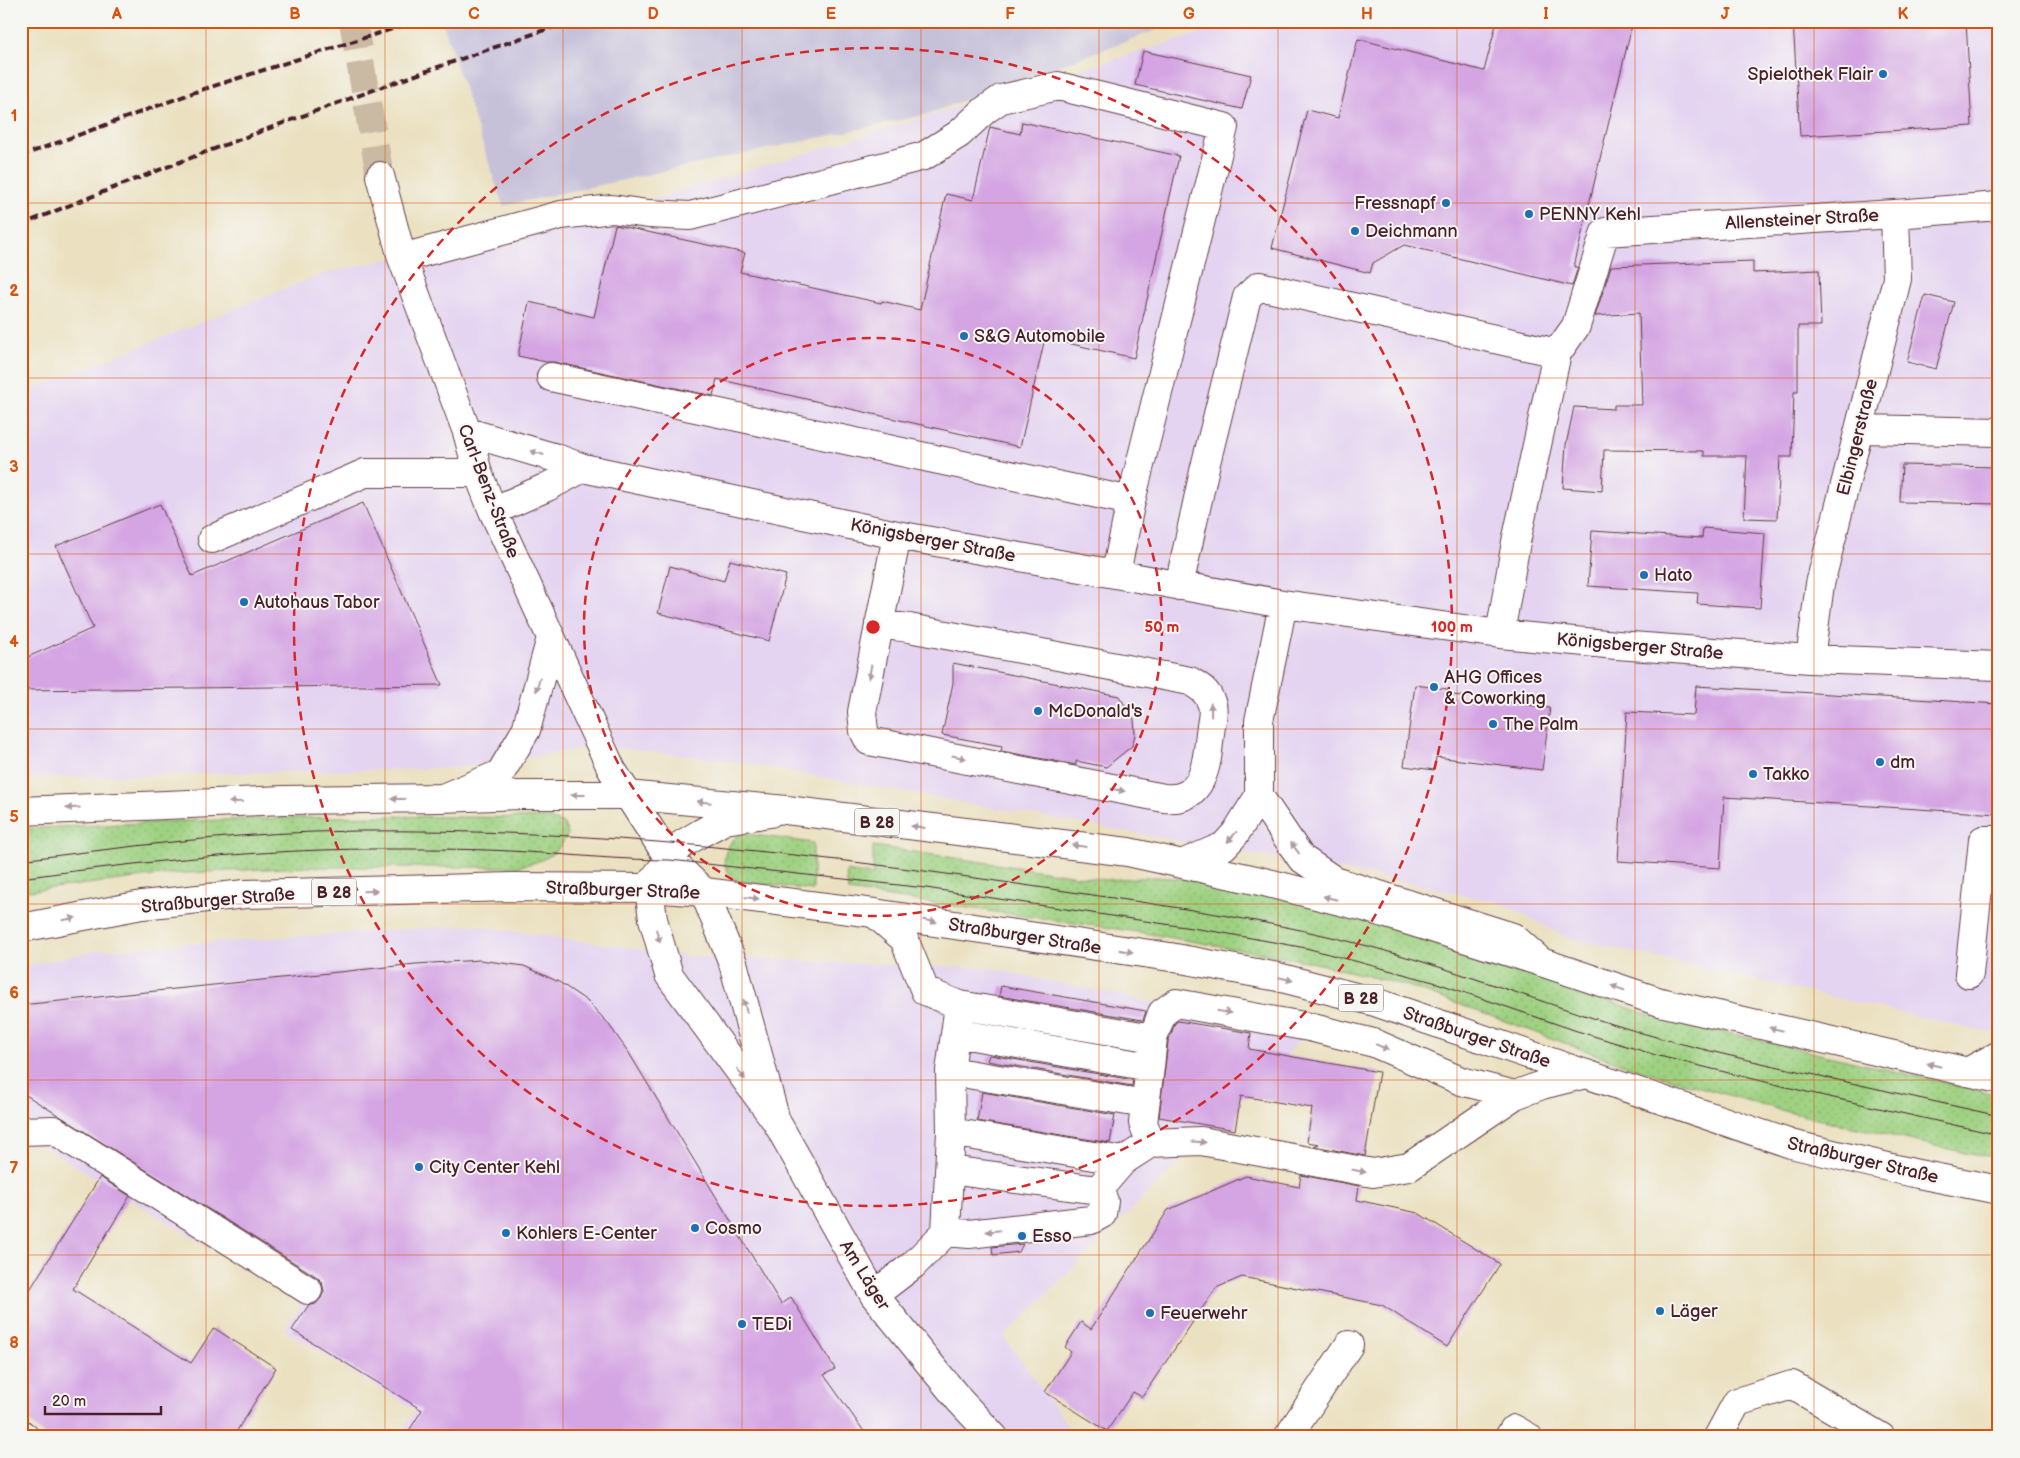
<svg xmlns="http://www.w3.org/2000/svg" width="2020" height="1458" viewBox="0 0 2020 1458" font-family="'Balsamiq Sans',sans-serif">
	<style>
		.built { fill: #e4d3f1 }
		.railway { fill: #c6c0d9 }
		.grass { fill: url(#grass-dots); stroke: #747856 }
		.building { fill: #d4a4e3 }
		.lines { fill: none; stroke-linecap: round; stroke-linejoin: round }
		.minor-tunnel { stroke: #cbbaa3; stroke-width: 28; stroke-dasharray: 28 14; stroke-linecap: butt }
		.minor-casing { stroke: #623c42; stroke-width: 30 }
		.major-casing { stroke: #623c42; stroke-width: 30 }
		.minor { stroke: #fff; stroke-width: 28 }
		.major { stroke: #fff; stroke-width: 28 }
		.tram { stroke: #4a1f2b; stroke-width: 1 }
		.rail { stroke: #4a1f2b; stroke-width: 4; stroke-dasharray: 8 4; stroke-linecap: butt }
		.oneway { fill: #ae9aa0 }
		.grid { fill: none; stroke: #d8530f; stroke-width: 1; stroke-opacity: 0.55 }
		.ring { fill: none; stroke: #d62828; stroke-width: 2.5; stroke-dasharray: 9 6 }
		.poi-dot { fill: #1f6fb2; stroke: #f6f6f2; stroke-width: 2 }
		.labels { text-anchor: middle; stroke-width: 4; stroke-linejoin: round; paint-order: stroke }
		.shield { fill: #f6f6f2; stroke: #7e6067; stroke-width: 1 }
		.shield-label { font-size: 16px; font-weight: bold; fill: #4a1f2b }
		.poi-label { font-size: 18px; fill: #4a1f2b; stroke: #f6f6f2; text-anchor: start }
		.street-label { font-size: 18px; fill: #4a1f2b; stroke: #f6f6f2 }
		.centre { fill: #d62828; stroke: #f6f6f2; stroke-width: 2.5 }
		.ring-label { font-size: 15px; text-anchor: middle; font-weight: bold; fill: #d62828; stroke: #f6f6f2; stroke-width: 4; stroke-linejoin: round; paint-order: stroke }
		.neatline { fill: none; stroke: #d8530f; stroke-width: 2 }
		.grid-label { font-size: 16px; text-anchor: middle; font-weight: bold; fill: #d8530f }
	</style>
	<defs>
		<pattern id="grass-dots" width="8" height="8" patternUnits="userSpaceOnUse" patternTransform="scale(1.25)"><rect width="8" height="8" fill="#9ed181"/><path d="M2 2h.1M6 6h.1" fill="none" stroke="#8ab370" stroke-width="1.8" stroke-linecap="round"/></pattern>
	</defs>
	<rect width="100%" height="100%" fill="#f6f6f2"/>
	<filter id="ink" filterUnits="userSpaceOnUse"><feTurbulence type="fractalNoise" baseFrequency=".02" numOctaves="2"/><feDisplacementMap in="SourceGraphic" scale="10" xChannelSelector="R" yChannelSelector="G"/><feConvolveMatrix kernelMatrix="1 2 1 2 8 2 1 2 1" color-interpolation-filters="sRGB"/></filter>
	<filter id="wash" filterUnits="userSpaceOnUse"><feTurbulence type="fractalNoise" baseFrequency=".0096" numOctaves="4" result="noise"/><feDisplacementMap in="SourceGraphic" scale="20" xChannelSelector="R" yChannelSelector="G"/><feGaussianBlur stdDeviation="1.12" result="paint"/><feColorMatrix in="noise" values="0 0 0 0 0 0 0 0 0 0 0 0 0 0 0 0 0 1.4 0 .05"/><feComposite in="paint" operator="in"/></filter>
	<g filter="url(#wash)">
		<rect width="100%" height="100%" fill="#ebe1c1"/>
		<path class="built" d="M1241 21H1999V1035L1566 937 1501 903 1381 877 725 760 600 746 455 768 21 778V394L322 274 648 201Z
			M470 925 695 957 988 968 1306 1034 1004 1337 1076 1437H398L415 1410 284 1330 301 1304 47 1148 21 1138V967L98 950Z"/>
		<path class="railway" d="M442 21H1181L924 115 503 206Z"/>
		<path class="grass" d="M373 816 548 818 564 824 568 834C555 858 542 861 517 867H306L169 874 21 892V829L182 821Z
			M740 833 813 843V890L737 881C717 866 723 848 740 833Z
			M873 846 1105 880 1155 877 1186 879 1213 883 1352 913 1481 954 1649 1015 1999 1095V1157L1974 1155 1788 1112 1633 1068 1408 986 1311 962 1138 932 848 891 846 871 873 875Z"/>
		<g id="blocks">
			<path class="building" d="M1497 21H1633L1574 267H1578L1572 286 1404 245 1373 263 1370 273 1272 248 1307 110 1338 118 1358 39 1484 71Z
				M1793 21H1966L1972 126 1800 136Z
				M1143 51 1251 75 1242 109 1135 85Z
				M1022 122 1179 156 1134 358 1045 338 1020 447 717 379 713 396 554 362H546L518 356 529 302 594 317 615 225 745 253 740 272 881 303 882 301 920 310 946 194 973 200 990 127 1020 134Z
				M1753 261V273L1819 270 1821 326H1798V392H1794L1792 457H1780L1777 519 1744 518 1747 456H1704V451L1604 450 1602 491 1563 488 1566 445 1574 407 1614 409V405H1642L1639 313 1595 316 1611 266Z
				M1925 295 1954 302 1936 369 1907 362Z
				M1902 465 1999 467V504L1900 502Z
				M363 503 442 685 21 690V660L93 628 56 546 160 504 192 576Z
				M1703 528 1765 533 1760 608 1697 604 1698 593 1588 586 1592 531 1702 538Z
				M730 560 786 575 769 641 658 613 670 566 724 581Z
				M953 663 1119 696 1134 719 1135 735 1132 746 1106 767 1076 761V765L1001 751 1002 746 942 735 953 683Z
				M1415 685 1447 689 1446 694 1550 708 1542 770 1436 757 1434 770 1404 766Z
				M1696 686 1999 704V814L1724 797 1720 868 1618 861 1627 712 1694 715Z
				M480 960 524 966 559 982 587 1001 607 1022 629 1053 781 1304 791 1297 835 1369 824 1375 868 1437H405L422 1410 292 1330 308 1306 316 1304 321 1298 324 1291 322 1282 317 1277 21 1092V1005L416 964Z
				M1001 986 1146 1011 1143 1020 999 996Z
				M1178 1021 1251 1033 1249 1049 1379 1072 1365 1156 1314 1146 1319 1144 1307 1142 1312 1108 1241 1096 1235 1130 1159 1117 1168 1042 1175 1023Z
				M989 1055 1133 1080 1132 1086 987 1061Z
				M982 1092 1115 1115 1110 1143 977 1121Z
				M1301 1175 1359 1186 1357 1200 1418 1213 1500 1264 1447 1347 1382 1305 1242 1277 1216 1288 1142 1397 1133 1392 1107 1431 1045 1392 1071 1352 1065 1347 1081 1322 1091 1329 1168 1210 1246 1176 1299 1187Z
				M100 1177 130 1196 73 1289 191 1363 214 1328 276 1368 233 1437H47L40 1432 30 1422 21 1419V1304Z
				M1023 1244 1019 1252 993 1255 992 1247Z"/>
		</g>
	</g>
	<g filter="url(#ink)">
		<use href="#blocks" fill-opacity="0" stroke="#623c42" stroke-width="1"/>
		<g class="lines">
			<path class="minor-tunnel" d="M353 21 380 176"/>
			<g class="minor-casing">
				<path id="minor" d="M380 176 402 258 467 432 478 473 493 511 612 770 670 860 704 892 733 963 776 1121
					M402 258 561 215 612 209 648 214 690 216 924 156 959 134 985 110 1001 99 1058 86 1224 127 1131 501 1116 573
					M551 377 1131 501
					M1860 429 1999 432
					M467 432 556 458 583 468 897 535 1283 604
					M493 511 547 487 583 468
					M212 539 365 473H478
					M1179 586 1205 467 1247 297 1259 286 1557 353
					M879 624 909 628 1190 681C1200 687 1207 691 1211 702 1215 710 1211 724 1210 733 1207 764 1204 802 1164 798L869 741 864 731 862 712 897 535
					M1500 634 1516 542 1557 353 1576 326 1605 232 1895 214 1999 206
					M1810 659 1820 584 1897 279 1895 214
					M1259 796 1301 858 1335 881 1513 937 1541 962
					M445 797 500 774 526 730 551 638
					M770 813 725 820 701 833 681 845 654 879 649 888 653 919 669 975 776 1121 874 1295 960 1401 994 1437
					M1184 863 1224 846 1235 834 1259 796V721L1283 604 1500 634 1617 645 1810 659 1999 666
					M874 913 904 939 925 991 959 1005 1153 1038
					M1969 974 1983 840H1999
					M956 1033 1150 1067 1143 1123 1151 1143
					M1150 1067 1153 1038 1162 1013 1176 1003 1309 1027 1374 1043 1461 1081 1515 1095
					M950 1071 1145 1104
					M1967 1072 1999 1055
					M21 1131 54 1130 308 1290
					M951 1132 1123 1161 1151 1143 1201 1141 1373 1173 1409 1167 1515 1095 1542 1085 1586 1074
					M950 1170 1098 1190 1123 1161
					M946 1232 969 1234 1091 1220 1102 1214 1104 1201 1098 1190
					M874 1295 913 1265 946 1232 951 1132 950 1071 959 1005
					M21 1434 25 1437
					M1288 1437 1349 1345
					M1509 1437 1514 1429 1528 1437
					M1718 1437 1737 1402 1792 1385 1881 1437"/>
			</g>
			<g class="major-casing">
				<path id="major" d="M21 811 284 800 441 798 519 795H627L786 810 1128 852 1260 881 1364 907 1541 962 1660 1002 1999 1079
					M21 928 142 905 245 894 512 887 649 888 704 892 874 913 1170 957 1278 977 1375 1002 1791 1144 1918 1174 1999 1190"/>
			</g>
			<use href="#minor" class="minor"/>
			<use href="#major" class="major"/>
			<path class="tram" d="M21 860C118 848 215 835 313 832 547 825 785 850 1017 884 1124 900 1231 913 1336 938 1438 962 1534 1001 1635 1031 1693 1048 1752 1061 1811 1074 1874 1088 1936 1102 1999 1116
				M21 878C146 861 272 848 398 849 440 849 484 849 526 852 574 855 622 860 670 860L926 888 1218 932 1306 948 1437 983 1577 1031 1659 1056 1807 1092 1999 1135"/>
			<path class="rail" d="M21 156 198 91 417 21
				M21 225C202 151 386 84 571 21"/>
		</g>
		<defs><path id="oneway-solid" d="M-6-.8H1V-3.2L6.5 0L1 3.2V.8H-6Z" transform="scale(1.25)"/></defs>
		<g class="oneway">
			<use href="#oneway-solid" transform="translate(537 453) rotate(-164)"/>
			<use href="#oneway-solid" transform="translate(870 672) rotate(101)"/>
			<use href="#oneway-solid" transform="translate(538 685) rotate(105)"/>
			<use href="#oneway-solid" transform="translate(1211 710) rotate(-91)"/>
			<use href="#oneway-solid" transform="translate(959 757) rotate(12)"/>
			<use href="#oneway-solid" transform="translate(1118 790) rotate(11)"/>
			<use href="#oneway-solid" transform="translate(578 795) rotate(-180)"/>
			<use href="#oneway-solid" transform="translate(398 799) rotate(180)"/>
			<use href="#oneway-solid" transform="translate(236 802) rotate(178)"/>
			<use href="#oneway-solid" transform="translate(704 802) rotate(-175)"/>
			<use href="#oneway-solid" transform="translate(73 808) rotate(177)"/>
			<use href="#oneway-solid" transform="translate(918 827) rotate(-173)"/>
			<use href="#oneway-solid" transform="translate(1232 837) rotate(131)"/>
			<use href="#oneway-solid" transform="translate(1079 846) rotate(-173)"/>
			<use href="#oneway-solid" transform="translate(1295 848) rotate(-126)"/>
			<use href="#oneway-solid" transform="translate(370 891) rotate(-2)"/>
			<use href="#oneway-solid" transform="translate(752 898) rotate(7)"/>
			<use href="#oneway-solid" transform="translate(1330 898) rotate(-166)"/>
			<use href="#oneway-solid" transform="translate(69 919) rotate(-11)"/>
			<use href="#oneway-solid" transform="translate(930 921) rotate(9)"/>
			<use href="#oneway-solid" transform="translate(658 936) rotate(74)"/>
			<use href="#oneway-solid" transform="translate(1126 951) rotate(9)"/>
			<use href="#oneway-solid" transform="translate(1286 979) rotate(14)"/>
			<use href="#oneway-solid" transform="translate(1618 988) rotate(-161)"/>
			<use href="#oneway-solid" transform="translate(745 1006) rotate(-105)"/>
			<use href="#oneway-solid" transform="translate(1224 1012) rotate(10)"/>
			<use href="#oneway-solid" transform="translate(1776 1029) rotate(-167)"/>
			<use href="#oneway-solid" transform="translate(1382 1047) rotate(23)"/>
			<use href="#oneway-solid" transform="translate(1934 1065) rotate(-167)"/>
			<use href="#oneway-solid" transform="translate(741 1074) rotate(54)"/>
			<use href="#oneway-solid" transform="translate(1199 1142) rotate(3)"/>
			<use href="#oneway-solid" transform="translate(1359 1171) rotate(11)"/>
			<use href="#oneway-solid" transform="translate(993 1231) rotate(174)"/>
		</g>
	</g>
	<path class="grid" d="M206 21V1437M385 21V1437M563 21V1437M742 21V1437M921 21V1437M1099 21V1437M1278 21V1437M1457 21V1437M1635 21V1437M1814 21V1437M21 203H1999M21 378H1999M21 554H1999M21 729H1999M21 904H1999M21 1080H1999M21 1255H1999"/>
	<g class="ring">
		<circle cx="873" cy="627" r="289"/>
		<circle cx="873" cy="627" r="579"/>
	</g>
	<g class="poi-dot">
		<circle cx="1883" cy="74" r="5"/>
		<circle cx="1446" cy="203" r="5"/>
		<circle cx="1529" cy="214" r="5"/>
		<circle cx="1355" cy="231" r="5"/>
		<circle cx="964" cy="336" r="5"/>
		<circle cx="1644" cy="575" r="5"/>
		<circle cx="244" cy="602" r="5"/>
		<circle cx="1434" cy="687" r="5"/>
		<circle cx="1038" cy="711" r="5"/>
		<circle cx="1493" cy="724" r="5"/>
		<circle cx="1880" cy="762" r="5"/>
		<circle cx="1753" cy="774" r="5"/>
		<circle cx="419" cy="1167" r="5"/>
		<circle cx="695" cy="1228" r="5"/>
		<circle cx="506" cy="1233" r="5"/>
		<circle cx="1022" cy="1236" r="5"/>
		<circle cx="1660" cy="1311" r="5"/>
		<circle cx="1150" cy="1313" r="5"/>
		<circle cx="742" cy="1324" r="5"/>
	</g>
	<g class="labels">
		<g class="shield">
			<rect x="854.5" y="808.5" width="45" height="27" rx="4"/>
			<rect x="311.5" y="878.5" width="45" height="27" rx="4"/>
			<rect x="1338.5" y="984.5" width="45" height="27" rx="4"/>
		</g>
		<g class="shield-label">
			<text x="877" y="828">B 28</text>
			<text x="334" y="898">B 28</text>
			<text x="1361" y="1004">B 28</text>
		</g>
		<g class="poi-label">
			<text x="1873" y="80" text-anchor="end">Spielothek Flair</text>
			<text x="1436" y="209" text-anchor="end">Fressnapf</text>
			<text x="1539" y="220">PENNY Kehl</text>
			<text x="1365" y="237">Deichmann</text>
			<text x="974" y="342">S&amp;G Automobile</text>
			<text x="1654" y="581">Hato</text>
			<text x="254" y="608">Autohaus Tabor</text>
			<text x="1444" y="683">AHG Offices<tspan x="1444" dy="21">&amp; Coworking</tspan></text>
			<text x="1048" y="717">McDonald's</text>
			<text x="1503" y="730">The Palm</text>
			<text x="1890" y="768">dm</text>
			<text x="1763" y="780">Takko</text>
			<text x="429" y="1173">City Center Kehl</text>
			<text x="705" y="1234">Cosmo</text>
			<text x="516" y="1239">Kohlers E-Center</text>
			<text x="1032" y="1242">Esso</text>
			<text x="1670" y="1317">Läger</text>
			<text x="1160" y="1319">Feuerwehr</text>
			<text x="752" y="1330">TEDi</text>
		</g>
		<g class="street-label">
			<text transform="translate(1802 219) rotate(-3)" y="6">Allensteiner Straße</text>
			<text transform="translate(1857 437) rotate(-76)" y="6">Elbingerstraße</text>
			<text transform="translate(489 491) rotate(69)" y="6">Carl-Benz-Straße</text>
			<text transform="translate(933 540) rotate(11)" y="6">Königsberger Straße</text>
			<text transform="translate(1640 646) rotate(5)" y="6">Königsberger Straße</text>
			<text transform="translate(623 890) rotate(2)" y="6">Straßburger Straße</text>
			<text transform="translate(218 900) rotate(-5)" y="6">Straßburger Straße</text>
			<text transform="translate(1025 936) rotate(9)" y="6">Straßburger Straße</text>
			<text transform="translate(1477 1037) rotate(19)" y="6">Straßburger Straße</text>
			<text transform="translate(1863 1160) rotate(13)" y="6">Straßburger Straße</text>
			<text transform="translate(865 1275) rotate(58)" y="6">Am Läger</text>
		</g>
	</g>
	<circle cx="873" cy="627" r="8" class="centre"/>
	<g class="ring-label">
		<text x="1162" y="632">50 m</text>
		<text x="1452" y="632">100 m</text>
	</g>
	<rect width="2020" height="1458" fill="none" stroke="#f6f6f2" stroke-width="55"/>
	<path d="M45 1406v8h116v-8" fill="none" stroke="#4a1f2b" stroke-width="2.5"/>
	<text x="52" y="1406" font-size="15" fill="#4a1f2b" stroke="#f6f6f2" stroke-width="4" paint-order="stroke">20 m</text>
	<rect x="28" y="28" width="1964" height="1402" class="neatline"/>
	<g class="grid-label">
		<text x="117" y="19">A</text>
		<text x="295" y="19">B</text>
		<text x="474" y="19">C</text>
		<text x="653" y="19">D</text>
		<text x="831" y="19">E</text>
		<text x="1010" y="19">F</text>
		<text x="1189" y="19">G</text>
		<text x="1367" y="19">H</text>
		<text x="1546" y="19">I</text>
		<text x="1725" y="19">J</text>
		<text x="1903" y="19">K</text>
		<text x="14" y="121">1</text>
		<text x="14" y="296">2</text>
		<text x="14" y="472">3</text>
		<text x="14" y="647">4</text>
		<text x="14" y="822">5</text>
		<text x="14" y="998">6</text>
		<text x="14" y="1173">7</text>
		<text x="14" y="1348">8</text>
	</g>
</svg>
